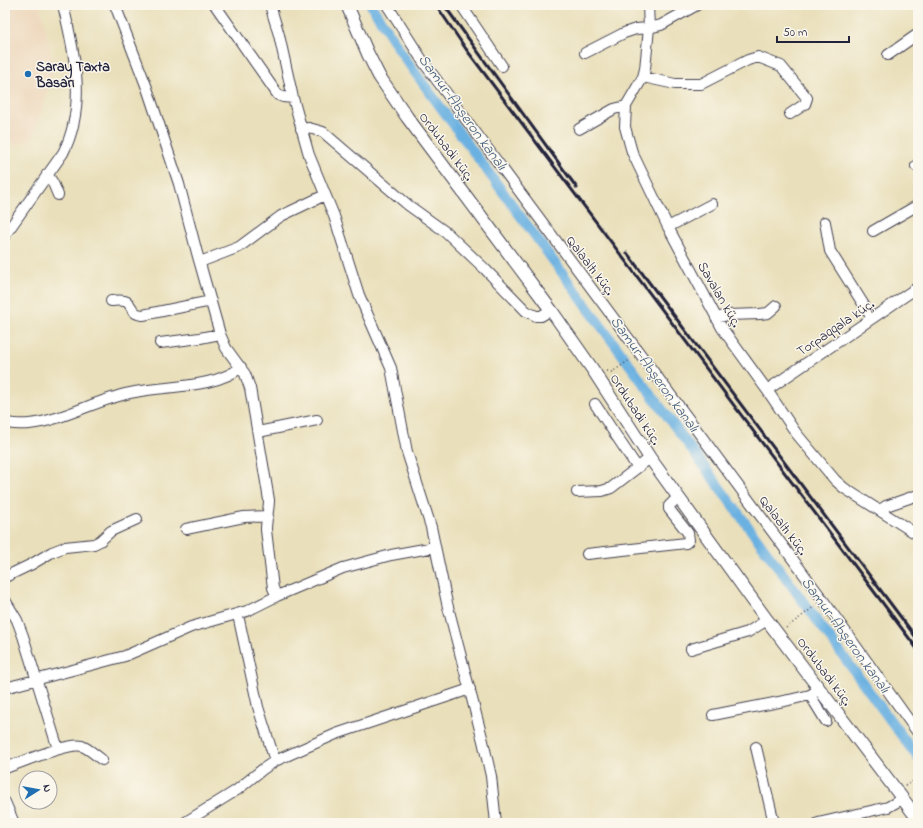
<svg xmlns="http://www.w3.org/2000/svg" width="923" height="828" viewBox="0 0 923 828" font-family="'Indie Flower',sans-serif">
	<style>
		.built { fill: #edd7bb }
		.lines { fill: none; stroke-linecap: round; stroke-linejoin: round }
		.canal { stroke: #6bb1e1; stroke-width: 10 }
		.service-casing { stroke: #403e4e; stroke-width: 7 }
		.minor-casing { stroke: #403e4e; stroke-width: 12 }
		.tertiary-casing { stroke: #403e4e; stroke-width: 14 }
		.path { stroke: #403e4e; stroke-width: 1.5; stroke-dasharray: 1 3; stroke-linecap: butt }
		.service { stroke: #fff; stroke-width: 5 }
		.minor { stroke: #fff; stroke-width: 10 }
		.tertiary { stroke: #fff; stroke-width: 12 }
		.rail { stroke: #22223b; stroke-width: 3 }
		.poi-dot { fill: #1f6fb2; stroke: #fbf7ec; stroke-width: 1.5 }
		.labels { text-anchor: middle; stroke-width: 3; stroke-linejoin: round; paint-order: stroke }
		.poi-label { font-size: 14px; font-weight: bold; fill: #22223b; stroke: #fbf7ec; text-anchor: start }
		.street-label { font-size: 14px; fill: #22223b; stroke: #fbf7ec }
		.water-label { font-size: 15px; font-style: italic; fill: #3f5b7d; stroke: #fbf7ec }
	</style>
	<rect width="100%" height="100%" fill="#fbf7ec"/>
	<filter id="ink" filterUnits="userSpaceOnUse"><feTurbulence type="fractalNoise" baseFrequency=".025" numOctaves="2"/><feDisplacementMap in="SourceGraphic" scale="8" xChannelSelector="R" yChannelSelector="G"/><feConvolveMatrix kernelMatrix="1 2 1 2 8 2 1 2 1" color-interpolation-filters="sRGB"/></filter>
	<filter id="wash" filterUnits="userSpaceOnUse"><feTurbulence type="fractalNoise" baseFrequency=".012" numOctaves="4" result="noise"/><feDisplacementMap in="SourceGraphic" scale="16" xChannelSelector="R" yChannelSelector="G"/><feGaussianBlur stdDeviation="0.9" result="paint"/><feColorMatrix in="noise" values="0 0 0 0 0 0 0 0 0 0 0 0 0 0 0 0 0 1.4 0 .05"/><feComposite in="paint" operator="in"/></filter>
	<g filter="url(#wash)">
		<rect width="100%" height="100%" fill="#e9dfba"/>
		<path class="built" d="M5 5H40L53 63 50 84 32 138 15 147 5 130Z"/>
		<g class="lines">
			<path class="canal" d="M371 5 406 60 918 758"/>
		</g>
	</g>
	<g filter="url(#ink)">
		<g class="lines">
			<g class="service-casing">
				<path id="service" d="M5 12 6 5"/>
			</g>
			<g class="minor-casing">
				<path id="minor" d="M115 5 147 88 179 184 197 253 220 334 226 348 245 374 250 388 269 500C269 510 266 519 266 530L272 580 273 588 277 596
					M215 5 278 95 283 97 293 98
					M270 5 279 35 293 98 309 155 334 216 359 295 391 368 407 452 431 527 447 603 483 741 491 776 496 823
					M387 5 424 63 823 600 918 733
					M461 5 502 66
					M648 5 649 28 645 69 643 77 626 106 625 127 632 152 668 227 722 328 767 390 796 433 835 480 844 488 918 535
					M585 53 624 33 636 29 649 28 661 25 697 5
					M888 55 918 34
					M643 77 675 84H701L748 60 758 57 781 66 807 98 805 104 790 114
					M301 129 309 128 323 132 408 205 447 233 484 268 526 311 536 316H541L551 310
					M579 129 614 109 626 106
					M916 166 918 165
					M47 174 53 183 58 195
					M825 222 830 251 872 318
					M668 227 712 204
					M873 231 918 205
					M5 235 63 153C87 106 75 54 63 5
					M200 262 239 247 281 216 325 195
					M111 301C115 301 122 299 127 302 134 307 130 314 143 315L211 301
					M716 318 728 315 760 314 768 313 776 306
					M160 343 200 338 220 334
					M767 390 918 287
					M595 404 637 467
					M5 423C13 424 21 425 29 424 65 420 99 398 135 392 165 386 217 388 241 367
					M258 432 317 420
					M577 492 602 491 611 488 650 458
					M880 510 886 506 918 495
					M186 529 244 517 268 516
					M587 554 686 543 689 540 688 533 669 509V506L678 497
					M5 577 32 564 52 552 65 547 94 544 100 541 111 531 137 519
					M5 600 17 620 23 636 58 749
					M238 615 258 707 275 761
					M691 649 748 632 767 620
					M5 688 125 656 191 627 247 611 277 596 343 568 391 555 435 547
					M810 695 826 721
					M713 715 789 700 810 695 820 689
					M756 747 774 823
					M5 768C21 763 68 742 82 746 89 749 96 755 102 760
					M5 802 14 823
					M184 823 237 790 263 769 275 761 336 734 470 689
					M818 823 888 807 902 799"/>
			</g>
			<g class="tertiary-casing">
				<path id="tertiary" d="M347 5 368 54 379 76 407 117 551 310 593 370 650 458 767 620 918 819"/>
			</g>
			<path class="path" d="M607 371 612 372 631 359
				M786 628 815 606
				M905 786 918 778"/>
			<use href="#service" class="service"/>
			<use href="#minor" class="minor"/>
			<use href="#tertiary" class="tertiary"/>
			<path class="rail" d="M436 5 466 49 918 650
				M444 5 577 188
				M627 253 918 640"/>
		</g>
	</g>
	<circle class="poi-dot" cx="28" cy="74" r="4"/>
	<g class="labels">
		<g class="poi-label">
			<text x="36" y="71">Saray Taxta<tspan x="36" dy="16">Basarı</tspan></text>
		</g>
		<g class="street-label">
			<text transform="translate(447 146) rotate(53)" y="5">Ordubadi küç.</text>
			<text transform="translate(591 265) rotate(53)" y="5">Qalaaltı küç.</text>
			<text transform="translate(720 294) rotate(60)" y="5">Savalan küç.</text>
			<text transform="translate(835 327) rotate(-34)" y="5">Torpaqqala küç.</text>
			<text transform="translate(636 409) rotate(57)" y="5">Ordubadi küç.</text>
			<text transform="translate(784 525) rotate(53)" y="5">Qalaaltı küç.</text>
			<text transform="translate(825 671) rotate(53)" y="5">Ordubadi küç.</text>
		</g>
		<g class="water-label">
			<text transform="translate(463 112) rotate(54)" y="5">Samur-Abşeron kanalı</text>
			<text transform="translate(655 374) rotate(54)" y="5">Samur-Abşeron kanalı</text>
			<text transform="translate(846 635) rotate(54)" y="5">Samur-Abşeron kanalı</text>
		</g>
	</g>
	<rect width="923" height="828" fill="none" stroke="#fbf7ec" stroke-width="20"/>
	<g transform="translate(38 790) rotate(79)"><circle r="19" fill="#fbf7ec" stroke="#a4a2a5"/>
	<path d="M0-3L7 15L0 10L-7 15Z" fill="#1f6fb2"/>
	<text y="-6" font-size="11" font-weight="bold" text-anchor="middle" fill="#22223b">N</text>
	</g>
	<path d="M777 36v6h72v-6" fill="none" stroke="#22223b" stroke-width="2"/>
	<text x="783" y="36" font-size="12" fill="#22223b" stroke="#fbf7ec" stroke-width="3" paint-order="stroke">50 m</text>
</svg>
